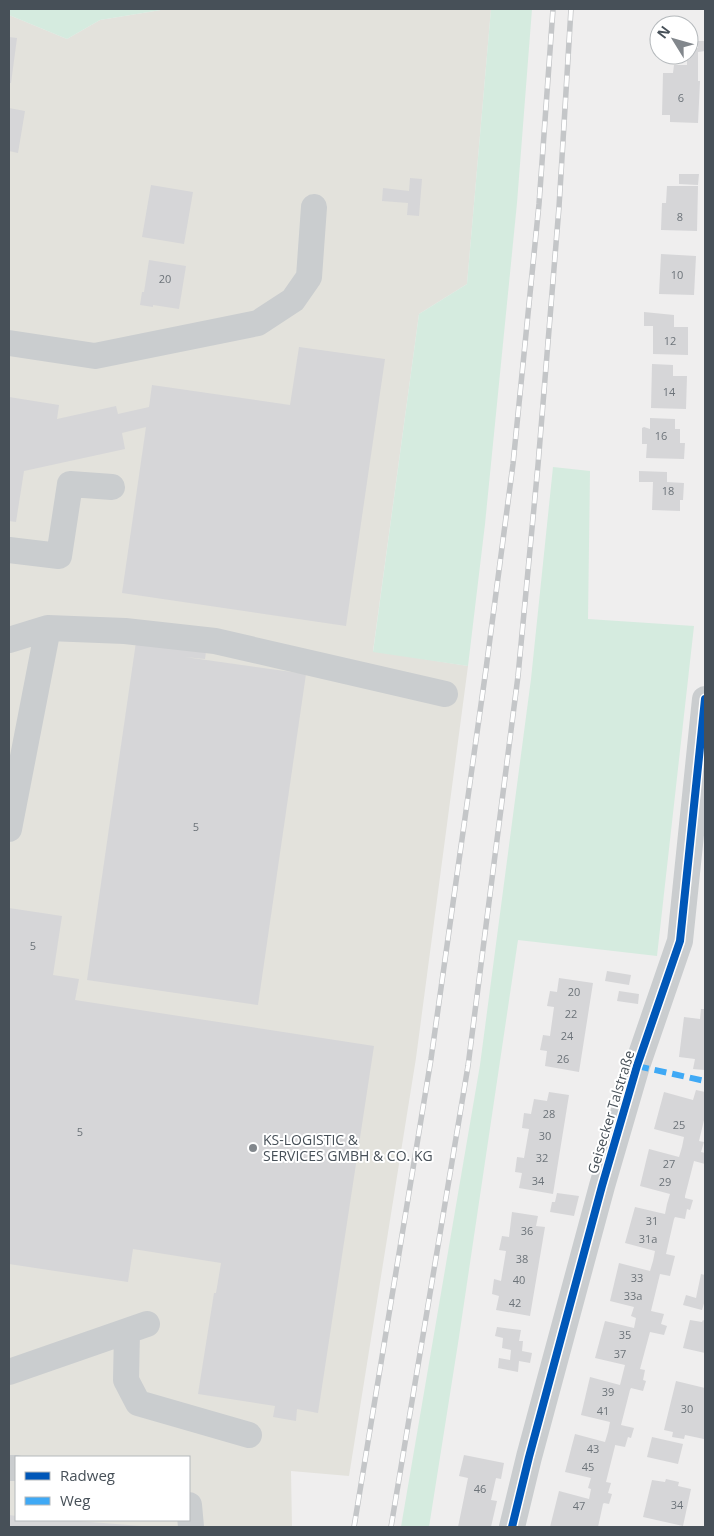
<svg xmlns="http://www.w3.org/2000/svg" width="714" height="1536" viewBox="0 0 714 1536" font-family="'Open Sans',sans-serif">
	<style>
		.commercial { fill: #e3e2dc; fill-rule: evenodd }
		.green { fill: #d5ebdf }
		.building { fill: #d6d6d8 }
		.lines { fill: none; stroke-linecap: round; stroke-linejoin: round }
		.minor { stroke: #cacdcf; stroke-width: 26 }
		.rail-casing { stroke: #c4c6c8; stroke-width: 5.5 }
		.rail { stroke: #fff; stroke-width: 4; stroke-dasharray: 11; stroke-linecap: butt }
		.quiet { stroke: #3fa9f5; stroke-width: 6; stroke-dasharray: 12 6; stroke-linecap: butt }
		.cycleway-casing { stroke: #fff; stroke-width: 11 }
		.cycleway { stroke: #0057b8; stroke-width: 8 }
		.poi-dot { fill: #82878c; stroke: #fff; stroke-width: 2 }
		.labels { text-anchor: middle; stroke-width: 4; stroke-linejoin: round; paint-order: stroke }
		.number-label { font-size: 11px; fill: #6c7379 }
		.street-label { font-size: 14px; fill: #475058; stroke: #fff }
		.poi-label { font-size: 14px; fill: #475058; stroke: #fff; text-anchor: start }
	</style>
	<rect width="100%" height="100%" fill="#efeeee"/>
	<path class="commercial" d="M167 9H491L467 284 419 314 373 651 468 666 416 1058 349 1476 291 1471 292 1527H9V15L67 39 100 20ZM16 1457H189V1520H16Z"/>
	<path class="green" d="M9 9H167L100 20 67 39 9 15Z
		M491 9H532L517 203 485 524 468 666 373 652 419 314 467 284Z
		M553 467 590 471 588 619 694 626 657 956 518 940 459 1337 429 1527H401L480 1065 531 679Z"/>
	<path class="building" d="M9 37 17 38 11 83H9Z
		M698 41H705V51L698 52V81H700L698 123 670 122V115H662L663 73H673L674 65H687V55H689V48H698Z
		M9 108 25 111 18 153 9 151Z
		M679 174H699L698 185 679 184Z
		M410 178 422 179 419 216 407 215 408 203 382 201 383 188 409 191Z
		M151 185 193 192 184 244 142 237Z
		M667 186H698L697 231 661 230 662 203H666Z
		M661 254 696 256 694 295 659 294Z
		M149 260 186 266 179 309 153 305V307L140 305 142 292H144Z
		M644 312 674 315V327H688V355L653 354V326H644Z
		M299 347 385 359 346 626 122 593 146 427 122 433 125 449 24 471 16 522 9 521V397L59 405 57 419 116 406 118 414 149 407 152 385 290 405Z
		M652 364 673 365V376H687L686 409 651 408Z
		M650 418 675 419V429H680V443H685L684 459 646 458 647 444H642V428L644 427 650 429Z
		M639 471 667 472V482L684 483 683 500H680V511L652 510 653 482H639Z
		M137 635 207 644 205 659 185 657 306 674 258 1005 87 980Z
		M9 908 62 916 53 975 79 979 75 1000 374 1046 318 1413 297 1409 296 1421 273 1417 275 1406 198 1394 214 1293H216L221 1263 133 1249 128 1282 9 1264Z
		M607 971 631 975 629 985 605 981Z
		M559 978 593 983 579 1072 545 1066 547 1051 540 1050 543 1035 550 1036 554 1007 547 1006 550 991 557 992Z
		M619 991 639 994 638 1004 617 1001Z
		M701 1009H705V1070L693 1069 695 1059 679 1057 684 1017 700 1019Z
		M696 1090 705 1092V1116L699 1141 704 1142 701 1152 705 1153V1164L694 1161 685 1196V1198L693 1200 690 1210 687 1209 685 1219 675 1217 674 1219 666 1254 675 1256 670 1276 660 1274 651 1311 664 1314 661 1324 667 1326 664 1335 650 1332 640 1369 645 1370 643 1380 646 1381 643 1391 631 1388 630 1390 621 1425 634 1428 631 1438 628 1437 625 1447 615 1445V1446L606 1482 611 1483 608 1493 612 1494 609 1504 604 1503 603 1504 598 1527H550L559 1491 589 1499 591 1489 588 1488 591 1478 565 1472 575 1434 605 1442 608 1432 610 1422 581 1415 590 1377 620 1385 625 1365 595 1358 605 1321 634 1328 636 1318 631 1316 634 1307 610 1301 619 1263 650 1271 653 1261 655 1251 625 1243 635 1207 665 1214 667 1204 670 1194 640 1186 649 1149 679 1157 682 1147 684 1137 654 1129 664 1092 693 1100Z
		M549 1092 569 1095 553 1194 519 1188 522 1173 515 1172 517 1157 524 1158 529 1129 522 1128 524 1113 531 1114 534 1099 547 1101Z
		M557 1193 579 1196 574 1216 550 1212 552 1202H555Z
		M512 1212 538 1216 536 1226 545 1227 530 1316 496 1310 499 1296 492 1294 494 1279 501 1281 506 1251 499 1250 502 1236 509 1237Z
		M701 1274 705 1275V1300L702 1310 683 1305 686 1295 696 1298Z
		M690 1320 702 1322 703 1320 705 1321V1353L683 1348Z
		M497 1327 521 1330 519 1341H523L522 1351 532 1353 530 1363 519 1361 518 1372 498 1368 499 1358 510 1360 511 1350 502 1348 503 1338 495 1336Z
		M676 1381 705 1388 704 1439 685 1435 684 1439 672 1437 673 1432 664 1430Z
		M652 1437 683 1444 678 1464 647 1457Z
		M464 1455 504 1463 501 1479 496 1478 491 1500 497 1501 491 1527H458L468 1478 459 1476Z
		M666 1479 679 1482 678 1486 691 1489 683 1526 643 1517 652 1480 665 1482Z
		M9 1515 16 1516V1520H65L141 1526V1527H9Z"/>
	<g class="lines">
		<path class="minor" d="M9 343 95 356 258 323 293 300 309 277 314 207
			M9 550 59 556 70 484 112 487
			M9 640 48 628 125 631 215 641 445 694
			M9 829 48 628
			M127 1331 126 1380 138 1403 249 1435
			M9 1372 147 1324
			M9 1468H16
			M189 1505 191 1527
			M512 1527 529 1457 602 1186 637 1066 680 941 705 699"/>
		<g class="rail-casing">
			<path id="rail" d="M354 1527 431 1059 486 669 513 464 539 204 553 9
				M391 1527 468 1066 518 676 538 465 559 207 571 9"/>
		</g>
		<use href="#rail" class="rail"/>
		<path class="quiet" d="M637 1066 705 1081"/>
		<g class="cycleway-casing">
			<path id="cycleway" d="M512 1527 529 1457 602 1186 637 1066 680 941 705 699"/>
		</g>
		<use href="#cycleway" class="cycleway"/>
	</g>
	<circle class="poi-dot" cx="253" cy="1148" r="5"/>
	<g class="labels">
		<g class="number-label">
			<text x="681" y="102">6</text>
			<text x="680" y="221">8</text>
			<text x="677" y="279">10</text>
			<text x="165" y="283">20</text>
			<text x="670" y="345">12</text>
			<text x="669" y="396">14</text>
			<text x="661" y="440">16</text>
			<text x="668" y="495">18</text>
			<text x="196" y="831">5</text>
			<text x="33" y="950">5</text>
			<text x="574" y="996">20</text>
			<text x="571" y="1018">22</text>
			<text x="567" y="1040">24</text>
			<text x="563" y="1063">26</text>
			<text x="549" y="1118">28</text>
			<text x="679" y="1129">25</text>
			<text x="80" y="1136">5</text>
			<text x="545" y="1140">30</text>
			<text x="542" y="1162">32</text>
			<text x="669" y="1168">27</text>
			<text x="538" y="1185">34</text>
			<text x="665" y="1186">29</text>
			<text x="652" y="1225">31</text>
			<text x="527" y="1235">36</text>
			<text x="648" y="1243">31a</text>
			<text x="522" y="1263">38</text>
			<text x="637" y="1282">33</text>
			<text x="519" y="1284">40</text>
			<text x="633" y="1300">33a</text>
			<text x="515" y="1307">42</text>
			<text x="625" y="1339">35</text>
			<text x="620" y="1358">37</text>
			<text x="608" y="1396">39</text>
			<text x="687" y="1413">30</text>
			<text x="603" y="1415">41</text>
			<text x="593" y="1453">43</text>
			<text x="588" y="1471">45</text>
			<text x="480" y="1493">46</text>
			<text x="677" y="1509">34</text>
			<text x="579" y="1510">47</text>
		</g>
		<g class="street-label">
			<text transform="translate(611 1112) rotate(-73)" y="5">Geisecker Talstraße</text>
		</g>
		<g class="poi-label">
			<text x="263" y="1145">KS-LOGISTIC &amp;<tspan x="263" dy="16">SERVICES GMBH &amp; CO. KG</tspan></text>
		</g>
	</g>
	<rect width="714" height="1536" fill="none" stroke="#475058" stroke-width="20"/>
	<rect x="15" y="1456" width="175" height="65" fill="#ffffff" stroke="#b5b9bc"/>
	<rect x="25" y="1472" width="25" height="8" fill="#0057b8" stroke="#b5b9bc"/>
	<text x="60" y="1481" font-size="15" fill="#475058">Radweg</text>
	<rect x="25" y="1497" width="25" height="8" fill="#3fa9f5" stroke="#b5b9bc"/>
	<text x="60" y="1506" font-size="15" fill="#475058">Weg</text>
	<g transform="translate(674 40) rotate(307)"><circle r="24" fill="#ffffff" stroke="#b5b9bc"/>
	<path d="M0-4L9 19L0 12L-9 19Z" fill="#82878c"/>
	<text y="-8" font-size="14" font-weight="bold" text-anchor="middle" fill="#475058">N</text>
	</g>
</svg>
